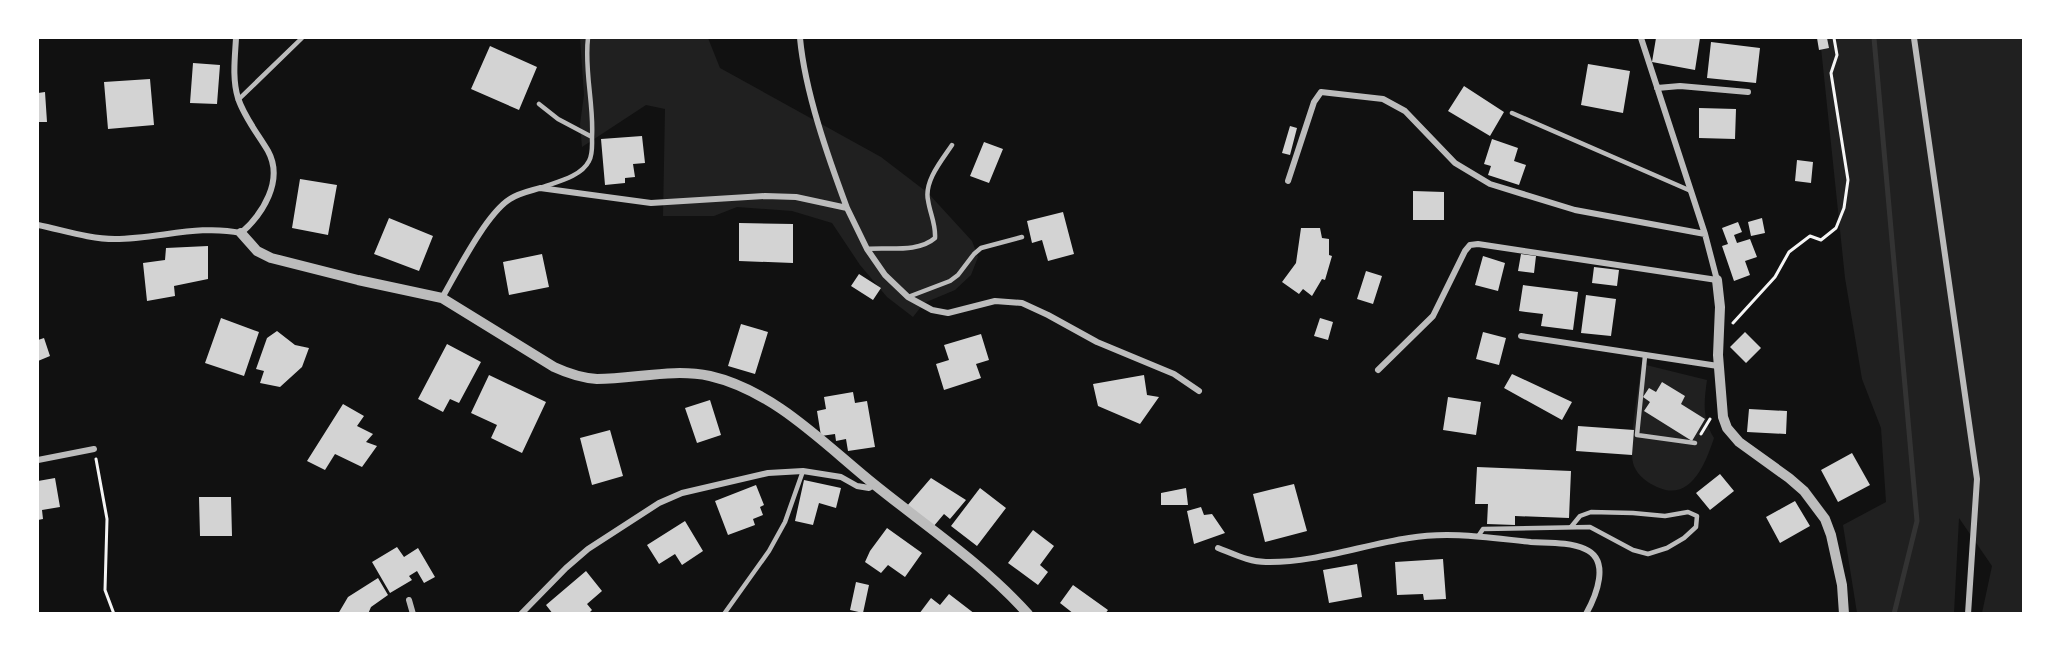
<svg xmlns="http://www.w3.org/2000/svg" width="2061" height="651" viewBox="0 0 2061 651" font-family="Helvetica,sans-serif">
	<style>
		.green { fill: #202020 }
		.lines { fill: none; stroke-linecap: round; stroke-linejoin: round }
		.stream { stroke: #333; stroke-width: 5 }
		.building { fill: #d3d3d3 }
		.path { stroke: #f5f5f5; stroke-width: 3 }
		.service { stroke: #bcbcbc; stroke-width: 4.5 }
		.minor { stroke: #bcbcbc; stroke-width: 6 }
		.tertiary { stroke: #bcbcbc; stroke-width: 10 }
	</style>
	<rect width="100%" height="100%" fill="#111"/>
	<path class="green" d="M580 38H708L720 68 881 157 928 193 972 241 978 257 971 275 955 290 924 303 913 317 887 297 860 265 832 223 792 211 737 207 714 216H663L665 109 646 105 582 147 580 124 584 95Z
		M1820 38H2023V613H1982L1992 566 1959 518 1954 613H1857L1843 525 1886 502 1881 428 1862 379 1845 278Z
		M1642 364 1707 380C1704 402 1702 418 1714 438 1706 462 1691 503 1657 487 1648 483 1638 476 1634 466 1627 450 1639 385 1642 364Z"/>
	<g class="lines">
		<path class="stream" d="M1874 38 1917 521 1894 614"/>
	</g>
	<path class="building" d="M1656 38H1700L1695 70 1652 62Z
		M1817 38H1827L1829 48 1819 50Z
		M1711 42 1760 48 1756 83 1707 78Z
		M490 46 537 67 519 110 471 89Z
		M193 63 220 65 217 104 190 103Z
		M1588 64 1630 71 1623 113 1581 105Z
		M150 79 154 125 108 129 104 82Z
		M1464 86 1504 112 1490 136 1448 111Z
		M45 92 47 122H38V93Z
		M1699 108 1736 109 1735 139 1699 138Z
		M1290 126 1297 128 1290 155 1282 153Z
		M642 136 645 163 633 164 635 177 625 178V183L605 185 601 139Z
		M1492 139 1518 148 1514 161 1526 165 1519 185 1488 175 1491 166 1484 164Z
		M984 142 1003 149 989 183 970 176Z
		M1797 160 1813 162 1811 183 1795 181Z
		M300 179 337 185 328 235 292 228Z
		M1413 191 1444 192V220H1413Z
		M1063 212 1074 254 1048 261 1042 240 1032 243 1027 221Z
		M389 218 433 236 419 271 374 254Z
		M1762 218 1765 233 1751 236 1748 222Z
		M1738 222 1742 232 1734 235 1737 243 1750 239 1757 257 1745 261 1750 275 1734 281 1722 246 1728 244 1722 228Z
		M739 223 793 224V263L739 261Z
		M1301 228H1320L1322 238 1329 239V255L1332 256 1325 280 1322 279 1312 296 1303 289 1299 294 1282 282 1296 263Z
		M208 246V279L174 286 175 296 147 301 143 263 165 260 166 248Z
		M542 254 549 287 509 295 503 262Z
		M1521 254 1536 256 1534 273 1518 271Z
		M1483 256 1505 263 1498 291 1475 285Z
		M1594 267 1619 270 1617 286 1592 283Z
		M1366 271 1382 276 1373 304 1357 299Z
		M859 274 881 288 873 300 851 286Z
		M1523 285 1578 292 1573 330 1541 326 1543 314 1519 311Z
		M1586 295 1616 299 1611 336 1581 333Z
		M221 318 259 332 244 376 205 363Z
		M1320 318 1333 322 1328 340 1314 336Z
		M741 324 768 332 755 374 728 366Z
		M277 331 295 345 309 348 302 367 280 387 260 383 264 371 256 369 267 338Z
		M1483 332 1506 338 1499 365 1476 359Z
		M1745 332 1761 348 1746 363 1730 347Z
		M981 334 989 360 976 364 981 378 944 390 936 364 949 360 944 345Z
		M44 338 50 356 38 361V340Z
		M447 344 481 362 459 403 450 399 443 412 418 399Z
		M1512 374 1572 402 1562 420 1504 388Z
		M489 375 546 402 522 453 491 438 497 425 471 413Z
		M1144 375 1147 395 1159 397 1140 424 1098 406 1093 384Z
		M1662 382 1685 396 1681 404 1705 419 1692 441 1644 411 1650 402 1643 397 1649 388 1656 392Z
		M853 392 855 403 867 401 875 447 848 451 846 439 836 441 835 434 821 436 817 411 826 409 824 397Z
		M1448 397 1481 402 1476 435 1443 430Z
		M710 400 721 435 697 443 685 408Z
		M343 404 364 416 357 426 373 434 366 442 377 446 362 467 335 454 325 470 307 461Z
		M1749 409 1787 411 1786 434 1747 432Z
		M1578 426 1634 430 1632 455 1576 451Z
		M610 430 623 476 592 485 580 438Z
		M1852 453 1870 485 1838 502 1821 470Z
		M1477 467 1571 471 1569 518 1515 516V525L1487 524 1488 504H1475Z
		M1720 474 1734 491 1710 510 1696 493Z
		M55 478 60 507 42 510 43 519 38 520V481Z
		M931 478 966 500 950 519 944 514 933 527 907 506Z
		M804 480 841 488 836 508 819 503 813 525 795 521Z
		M1294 484 1307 531 1265 542 1253 494Z
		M756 485 764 505 760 507 763 515 753 519 755 525 728 535 715 501Z
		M980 488 1006 508 977 546 951 526Z
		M1186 488 1188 505H1161V493Z
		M199 497H231L232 536H200Z
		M1795 501 1810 526 1780 543 1766 517Z
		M1201 507 1204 515 1212 514 1225 533 1194 544 1187 511Z
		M685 521 703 551 682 565 675 554 659 564 647 545Z
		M887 528 922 553 905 577 888 565 881 573 865 562 870 551Z
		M1033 530 1054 546 1040 565 1048 572 1038 585 1008 563Z
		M397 547 404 557 418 548 435 577 424 583 417 571 409 576 412 580 390 593 372 562Z
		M1443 559 1446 599 1424 600 1423 594 1397 595 1395 562Z
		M1357 564 1362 597 1329 603 1323 570Z
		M586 571 602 591 587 604 592 610 588 614H553L546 605Z
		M378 578 388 595 371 607 368 614H338L348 597Z
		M856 582 869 585 863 613 850 610Z
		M1073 585 1108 610 1105 614H1074L1060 603Z
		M949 594 975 614H919L931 598 940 605Z"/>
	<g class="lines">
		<path class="path" d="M1733 323 1775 277 1789 252 1810 236 1821 240 1836 228 1844 208 1848 180 1831 73 1837 55 1834 38
			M1701 434 1710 419
			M96 459 107 519 105 590 114 614"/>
		<path class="service" d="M588 38C584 71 594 104 592 137
			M238 100 302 38
			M539 104 558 119 592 137C592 144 593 154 589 161 581 177 556 182 540 188
			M1512 113 1691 191
			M867 249C888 247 918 253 935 238 936 224 930 214 928 200 924 181 942 160 952 145
			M908 297 950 281 958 275 974 254 981 248 1022 237
			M1645 356 1637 435 1695 443
			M1479 535 1483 529 1590 527 1633 550 1648 554 1667 548 1684 538 1696 527 1697 516 1688 512 1665 516 1633 513 1591 512 1580 516 1571 527
			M724 614 769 551 785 522 803 471"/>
		<path class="minor" d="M800 38C805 92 828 157 847 208
			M1914 38 1977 479 1968 614
			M1657 88 1680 86 1748 92
			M1288 181 1314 102 1321 92 1383 99 1405 111 1455 163 1490 184 1575 210 1705 234
			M38 225C63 230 89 239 115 239 158 239 199 224 241 233 263 214 284 180 268 151 258 134 244 117 238 98 232 79 235 57 236 38
			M442 298C457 272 486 214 510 199 519 193 530 191 540 188L651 203 765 196 796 197 847 208 867 249 885 275 908 297 932 310 948 313 995 301 1022 303 1048 315 1097 342 1174 374 1199 391
			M1521 336 1718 366
			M1378 370 1433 316 1465 251 1470 245 1478 244 1717 280 1705 234 1641 38
			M38 460 94 449
			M1218 548C1234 554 1249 562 1266 562 1314 563 1362 545 1409 538 1450 531 1490 538 1531 542 1548 543 1570 542 1585 549 1611 560 1596 596 1586 614
			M409 600 413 614
			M521 614 566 568 588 549 659 503 682 493 768 473 803 471 841 477 857 486 869 488 874 485"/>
		<path class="tertiary" d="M241 233 257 251 271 258 358 280 442 298 554 367C567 373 582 378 597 379 635 379 672 368 710 376 775 391 825 445 875 485 927 527 983 564 1028 614
			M1717 280 1720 307 1718 355 1723 417 1727 428 1739 442 1789 478 1804 491 1825 519 1831 535 1842 585 1844 614"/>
	</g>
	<rect width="2061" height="651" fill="none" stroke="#ffffff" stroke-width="78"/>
</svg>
